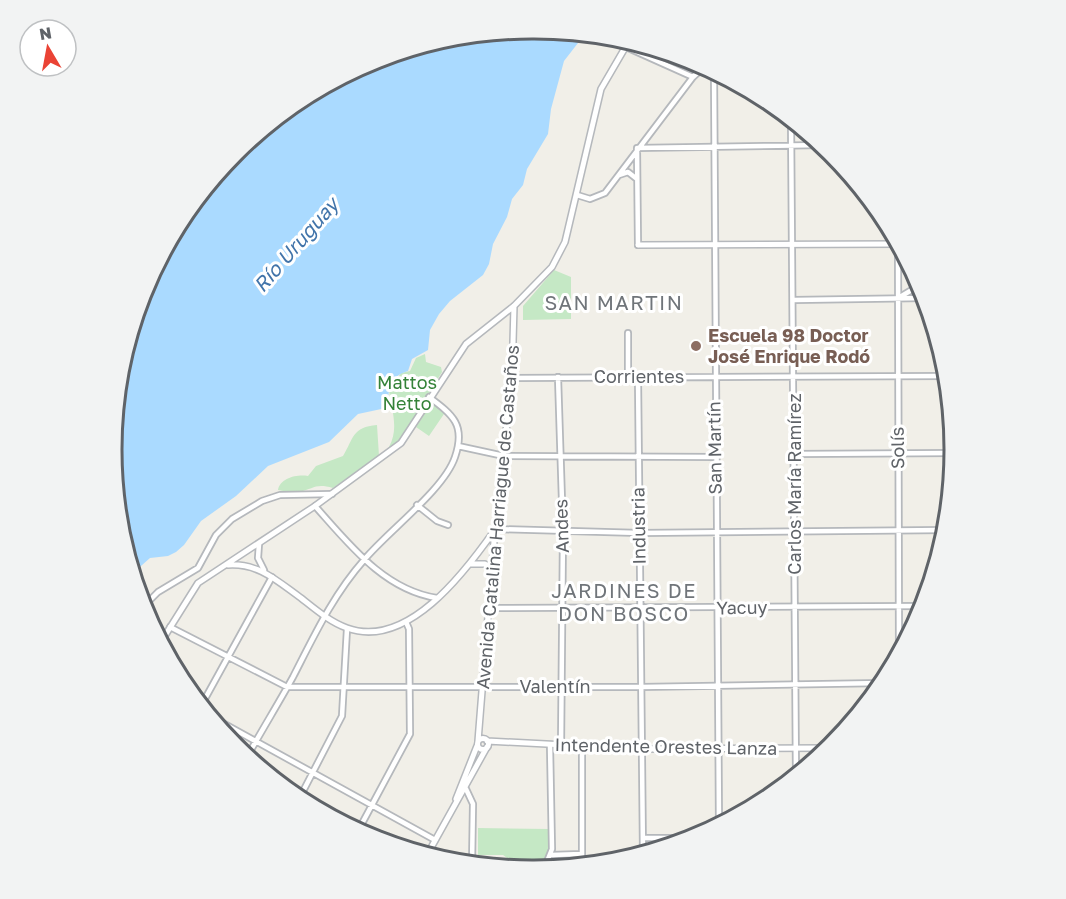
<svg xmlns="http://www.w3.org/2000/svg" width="1066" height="899" viewBox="0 0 1066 899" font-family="'Golos Text',sans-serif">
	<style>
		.green { fill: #c5e8c5 }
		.water { fill: #aadaff }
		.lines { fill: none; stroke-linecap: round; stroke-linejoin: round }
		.minor-casing { stroke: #b5b8bc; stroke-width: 8 }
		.tertiary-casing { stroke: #b5b8bc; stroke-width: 8 }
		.minor { stroke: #fff; stroke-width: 4.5 }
		.tertiary { stroke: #fff; stroke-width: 5 }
		.education-dot { fill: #8d6e63; stroke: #fff; stroke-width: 2 }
		.labels { text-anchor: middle; stroke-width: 6; stroke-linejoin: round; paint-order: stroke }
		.education-label { font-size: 18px; font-weight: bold; fill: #785e54; stroke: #fff; text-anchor: start }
		.street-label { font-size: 18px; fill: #5f6368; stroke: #fff }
		.park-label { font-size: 18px; fill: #348238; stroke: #fff }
		.water-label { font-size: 20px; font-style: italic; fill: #4174aa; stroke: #fff }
		.neighbourhood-label { font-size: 20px; letter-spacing: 1.5px; fill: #70757a; stroke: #fff }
		.rim { fill: none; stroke: #5f6368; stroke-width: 3 }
	</style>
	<rect width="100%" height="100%" fill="#f1efe8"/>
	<path class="green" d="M554 270 571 277V319L523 320V306Z
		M425 354 426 362 441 367 442 372 402 437 391 449 389 447C399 429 392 411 389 391L401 373 410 371 416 358Z
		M432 402 446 411 429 436 416 427Z
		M377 425 379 456 333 488C315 483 314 489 299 492 293 493 284 491 278 490 280 478 297 474 308 476L316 466 343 456C354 438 352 427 377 425Z
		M478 828 549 829V853L541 870 510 868V860L503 855H478Z"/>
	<path class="water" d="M533 29 585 34 564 61 551 109 548 134 527 169 523 185 512 199 507 217 493 244 489 264 483 275 450 301 439 314 430 330 428 350 412 359 408 371C388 377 390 390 386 408L358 414 329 442 268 466 236 496 201 521 184 545 176 552 168 556 150 558 133 573C82 407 135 234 269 124 300 99 336 74 373 60 398 51 426 41 452 36 478 32 507 31 533 29Z"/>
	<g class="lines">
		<g class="minor-casing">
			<path id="minor" d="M626 47 693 77
				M714 71 719 825
				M791 120 796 776
				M619 175 628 172 637 179
				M577 195 590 199 605 193 693 77 705 66
				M898 243 899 653
				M638 245 637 148 822 145
				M900 297 920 285
				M794 300 925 298
				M628 333V378
				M558 377 563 532 561 747
				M512 378 947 376
				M638 378 643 854
				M458 446 504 456 715 457
				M794 454 954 453
				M417 505 437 521 448 525
				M315 506C349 544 384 590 437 598
				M495 529 640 533 946 530
				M259 544 258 558 264 570
				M143 607 158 592 198 568 216 535 232 519 262 501 280 495 332 494
				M488 608 923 606
				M170 627 287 687H641L883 683
				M201 706 272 577
				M210 716 435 840
				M582 747V866
				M247 757C262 730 278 704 293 677 314 636 333 595 364 560 387 532 444 490 455 457 466 425 453 415 429 397
				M462 787 466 789 473 804 472 864
				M299 799 342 716 347 629
				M358 831 410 734 409 629 406 622
				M643 838H696
				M551 855 582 854
				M544 869 552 849 550 746"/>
		</g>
		<g class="tertiary-casing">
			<path id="tertiary" d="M638 245 898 244
				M470 564H485L492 569
				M228 565C259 563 277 581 301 598 315 609 330 622 347 628 407 650 465 572 494 531
				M161 642 198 583 315 506 401 443 466 344 514 306 552 267 565 242 601 89 629 41
				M477.5 744a5.5 5.5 0 1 1 11 0a5.5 5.5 0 1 1-11 0Z
				M478 741 495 529 512 378 514 306
				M487 741 642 749 829 748
				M456 799 477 746
				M427 855 487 747"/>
		</g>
		<use href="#minor" class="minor"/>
		<use href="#tertiary" class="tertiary"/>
	</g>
	<circle class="education-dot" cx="696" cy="346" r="6"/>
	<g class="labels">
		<g class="education-label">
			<text x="708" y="342">Escuela 98 Doctor<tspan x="708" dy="21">José Enrique Rodó</tspan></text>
		</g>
		<g class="street-label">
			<text x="639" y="383">Corrientes</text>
			<text transform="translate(715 448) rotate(-91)" y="6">San Martín</text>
			<text transform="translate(898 448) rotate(-91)" y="6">Solís</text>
			<text transform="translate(795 484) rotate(-90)" y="6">Carlos María Ramírez</text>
			<text transform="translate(498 517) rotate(-85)" y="6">Avenida Catalina Harriague de Castaños</text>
			<text transform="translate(562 526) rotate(-92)" y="6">Andes</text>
			<text transform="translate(639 526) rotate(-91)" y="6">Industria</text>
			<text transform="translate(742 608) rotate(-1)" y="6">Yacuy</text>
			<text x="555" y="693">Valentín</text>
			<text transform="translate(666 747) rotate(1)" y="6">Intendente Orestes Lanza</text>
		</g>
		<g class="park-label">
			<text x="407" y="389">Mattos<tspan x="407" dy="21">Netto</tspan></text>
		</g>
		<g class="water-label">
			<text transform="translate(296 245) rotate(-49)" y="7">Río Uruguay</text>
		</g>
		<g class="neighbourhood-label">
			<text x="614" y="310">SAN MARTIN</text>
			<text x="624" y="598">JARDINES DE<tspan x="624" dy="23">DON BOSCO</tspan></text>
		</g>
	</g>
	<path d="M0 0H1066V899H0ZM532 39H534A410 410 0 0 1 944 449V450A410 410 0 0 1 534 860H532A410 410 0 0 1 122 450V449A410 410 0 0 1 532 39Z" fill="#f2f3f3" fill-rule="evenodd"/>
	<path class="rim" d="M532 39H534A410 410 0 0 1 944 449V450A410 410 0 0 1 534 860H532A410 410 0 0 1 122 450V449A410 410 0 0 1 532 39Z"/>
	<g transform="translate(48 48) rotate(350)"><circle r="28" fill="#ffffff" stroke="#bfc1c3" stroke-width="1.5"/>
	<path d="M0-4.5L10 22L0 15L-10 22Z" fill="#ea4335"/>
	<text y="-9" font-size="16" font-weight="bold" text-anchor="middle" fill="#5f6368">N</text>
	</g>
</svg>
